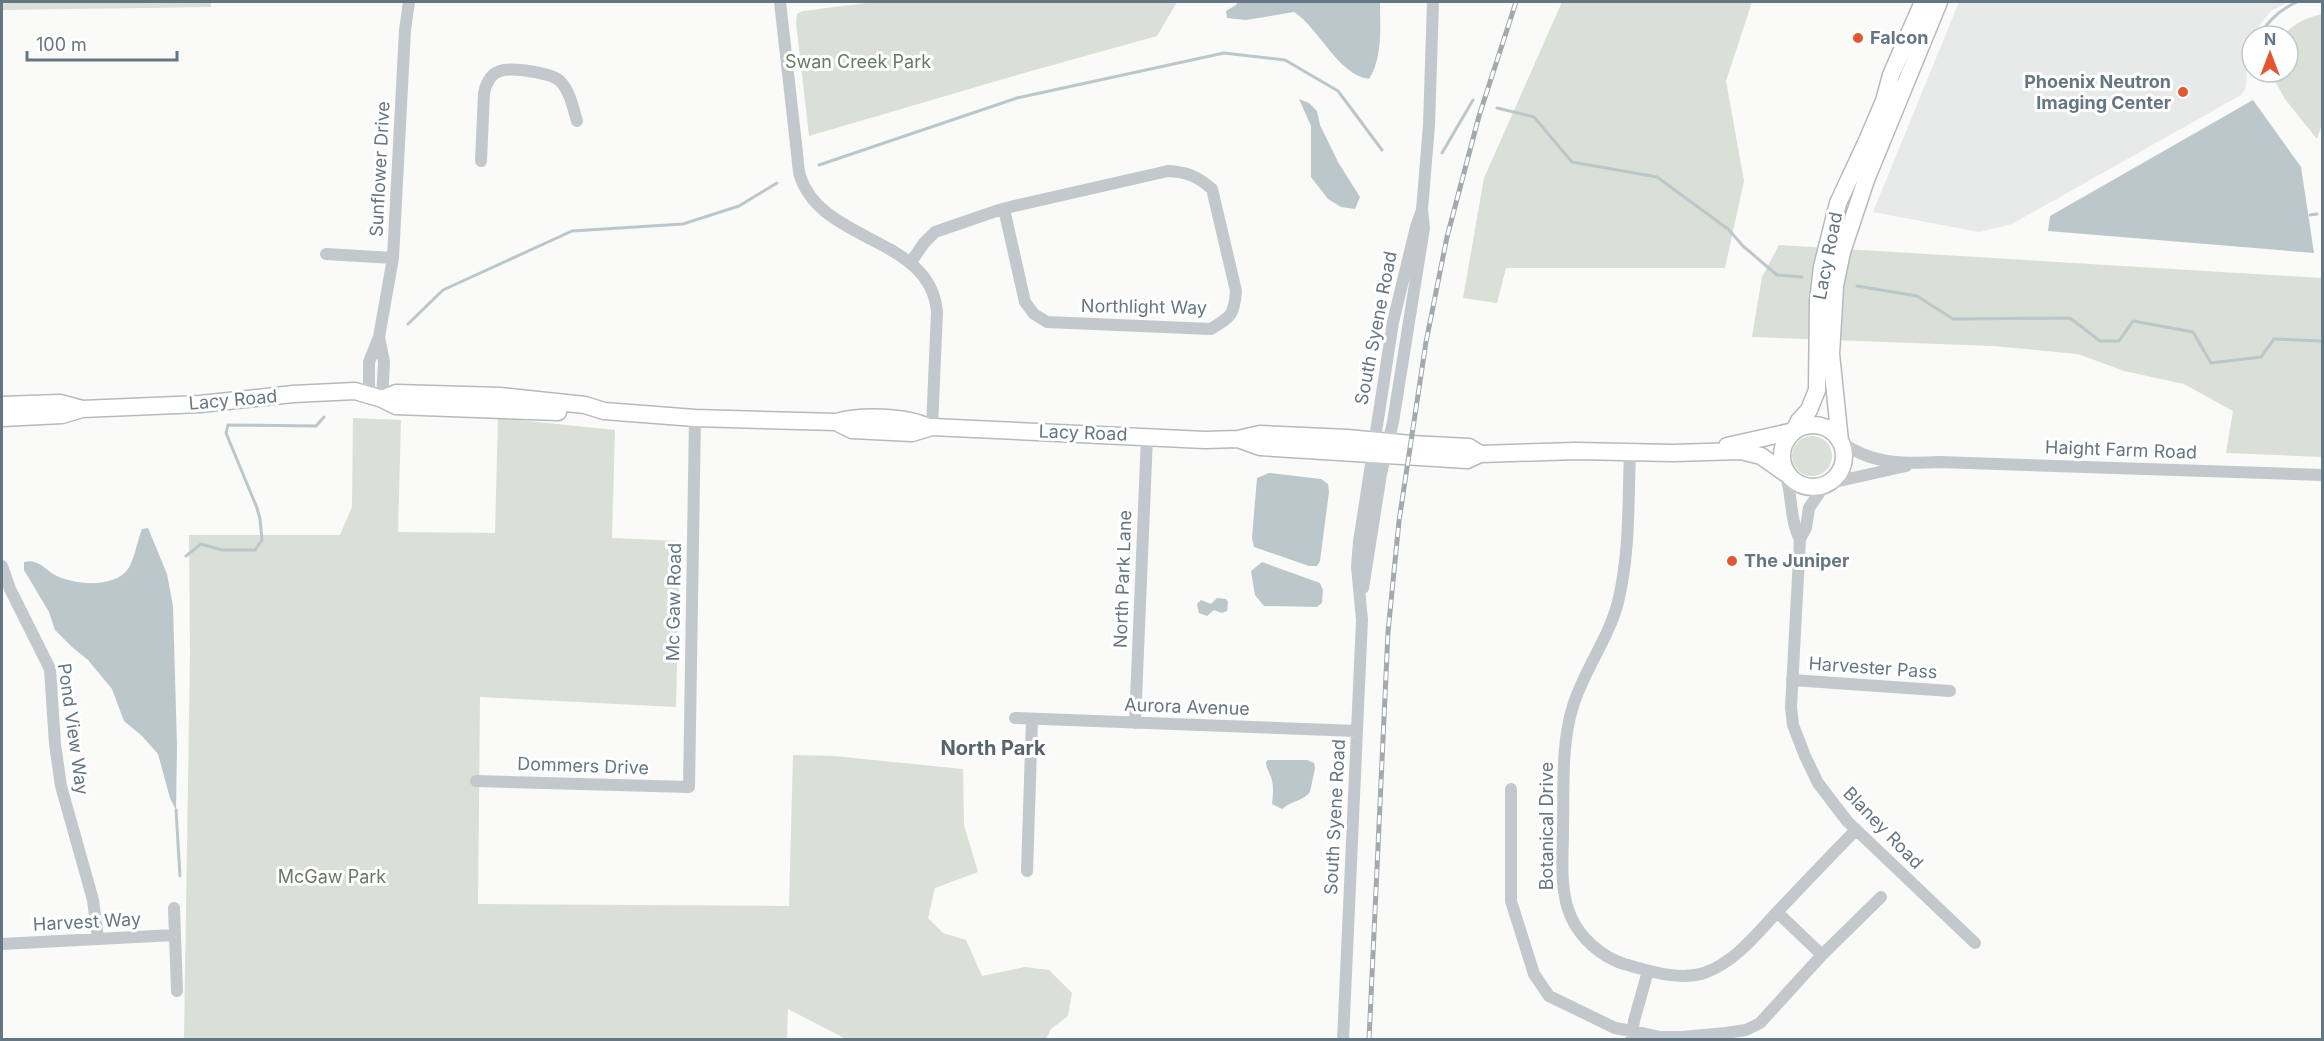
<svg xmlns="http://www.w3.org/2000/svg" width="2324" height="1041" viewBox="0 0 2324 1041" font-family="Inter,sans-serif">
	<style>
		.built { fill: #e8e9e9 }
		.green { fill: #dadfd7 }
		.water { fill: #bbc7cb }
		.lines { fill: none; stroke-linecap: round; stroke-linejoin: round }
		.stream { stroke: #bbc7cb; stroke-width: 3 }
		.major-casing { stroke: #b5babe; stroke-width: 19 }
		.minor { stroke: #c3c8cc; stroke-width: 12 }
		.major { stroke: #fff; stroke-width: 16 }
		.rail-casing { stroke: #a2aab0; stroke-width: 5 }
		.rail { stroke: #fff; stroke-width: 3; stroke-dasharray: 9; stroke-linecap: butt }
		.poi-dot { fill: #e4572e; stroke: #fff; stroke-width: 2 }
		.labels { text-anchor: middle; stroke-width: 6; stroke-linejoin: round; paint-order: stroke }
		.poi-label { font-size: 18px; font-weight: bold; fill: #657683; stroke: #fff; text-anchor: start }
		.park-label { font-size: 18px; fill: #687a64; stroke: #fff }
		.street-label { font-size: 18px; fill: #657683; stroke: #fff }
		.neighbourhood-label { font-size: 20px; font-weight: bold; fill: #57646e; stroke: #fff }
	</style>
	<rect width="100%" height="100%" fill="#fafaf8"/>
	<path class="built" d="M1959 2H2288L2271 11 2252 34 2245 52 2247 79 2245 90 2241 95 2012 224 1979 232 1873 212Z"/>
	<path class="green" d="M2 2H211V7L2 10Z
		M874 2H1177L1157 36 1017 75 809 136 796 22 797 14 803 11Z
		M1562 2H1752L1726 81 1744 181 1725 268H1506L1497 303 1463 298 1484 178Z
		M2322 14V124L2317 139 2285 99 2270 72H2288V36H2283C2292 24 2308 17 2322 14Z
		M1779 245 2322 278V457L2226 453 2233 411 2184 384 2124 371 2078 354 1993 346 1752 337 1762 277Z
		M353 418 401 420 398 532 495 533 498 418 615 430 612 538 680 541 676 707 480 697 478 904 789 906 793 755 834 756 963 769 964 825 978 872 935 888 928 918 943 933 966 940 982 976 1025 967 1049 970 1072 993 1068 1016 1051 1029 1046 1039H846L788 1009 787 1039 184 1040 190 655 189 535H340L352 507Z
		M1792 456a20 20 0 1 1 40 0a20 20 0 1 1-40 0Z"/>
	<path class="water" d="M1238 2H1380C1380 25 1383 58 1369 79 1338 75 1319 28 1294 12L1246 20 1227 18 1226 11 1236 5Z
		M1299 99 1309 103 1317 111 1320 125 1338 162 1360 197 1355 209 1341 207 1328 199 1311 177V126Z
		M2253 100 2301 167 2314 253 2048 231 2050 216Z
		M1269 473 1321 479 1328 484 1329 492 1320 561 1317 566H1309L1254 547 1252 538 1257 478Z
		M148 528 167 574 173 606 177 746 176 810 170 798 158 754 142 736 124 721 112 689 88 660 72 647 55 630 49 612 24 570V562C37 559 43 567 53 574 72 585 114 589 128 569 135 558 137 541 142 529Z
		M1262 562 1320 583 1323 590 1322 603 1317 607 1264 606 1255 595 1251 571Z
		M1217 598 1226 599 1228 602 1227 611 1222 613 1214 610 1207 616 1199 613 1197 604 1201 600 1211 604Z
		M1268 760H1307L1314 763 1315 768 1310 792C1303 801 1293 800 1282 809L1272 804C1273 795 1274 786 1271 777 1269 771 1266 768 1266 762Z"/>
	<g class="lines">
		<path class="stream" d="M2259 36C2268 21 2281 9 2297 2
			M1497 108 1534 117 1572 162 1657 177 1728 229 1743 246 1777 275 1802 277
			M1442 153 1473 100
			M819 165 1017 98 1224 53 1285 60 1338 91 1382 150
			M2310 215 2317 214
			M1857 286 1917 296 1953 319 2070 318 2100 341H2119L2133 321 2193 332 2211 363 2261 357 2274 339 2322 341
			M408 324 443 290 572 231 683 224 739 206 777 183
			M186 556 201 544 222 550H255L262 540 260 519 257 508 226 433 228 425 316 426 324 417
			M176 810 180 876"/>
		<g class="major-casing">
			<path id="major" d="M382 399 396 393 500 396 585 405 604 411 695 418 836 422C860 415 906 416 928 427
				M2 405 60 403 82 409 62 415 2 418
				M82 409 200 404 293 394 355 391 382 399 396 406 558 412
				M836 422 852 430 912 433 932 427 1205 440 1238 439 1260 434 1347 438 1411 444 1469 447 1480 454
				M1782 456a31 31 0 1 1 62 0a31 31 0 1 1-62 0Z
				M1238 439 1260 447 1467 460 1480 454 1576 451 1673 453 1741 451 1761 456 1785 473
				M1840 441 1831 354 1835 286 1842 252 1866 180 1939 2
				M1727 446 1794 431 1799 421 1809 410 1817 390 1818 301 1822 267 1838 203 1866 143 1884 101 1891 75 1923 2"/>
		</g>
		<path class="minor" d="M780 2 797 153C798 161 798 169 800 176 822 244 931 236 937 312L932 427
			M481 161 484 93C486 84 490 74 500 71 512 67 552 73 560 81 570 91 573 108 577 121
			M326 254 393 258
			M911 262 924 243 935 232 999 210 1014 206 1168 171C1187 172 1197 176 1212 189L1236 291C1234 315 1232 316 1211 329L1047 322 1034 314 1025 302 1004 209
			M379 337 384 362 382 399
			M369 395V362L379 337 393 258 405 30 409 2
			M1840 441C1869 464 1903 464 1939 462L2322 475
			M1630 452C1628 502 1630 553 1618 602 1609 638 1584 670 1573 706 1561 744 1564 787 1563 828 1563 857 1559 890 1571 917 1581 939 1602 957 1624 964 1650 971 1678 981 1704 973 1736 962 1758 932 1780 909 1805 883 1830 856 1856 830
			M1785 473C1793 494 1789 519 1800 539
			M1830 483 1906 466
			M1824 486 1809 508 1806 528 1800 539 1791 707 1793 725 1805 756 1818 783 1847 821 1975 943
			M2 566 10 589 50 669 55 744 61 786 93 900 98 939
			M1363 588 1381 474 1393 422 1424 228 1422 210 1429 125 1433 2
			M1792 680 1950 691
			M1015 718 1357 731
			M1135 723 1147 437
			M476 781 689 787 695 418
			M1511 789V901L1534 974 1549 996 1615 1028 1642 1033 1660 1037H1682L1726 1033 1746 1030 1760 1023 1822 955 1777 912
			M1027 871 1032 719
			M174 908 177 991
			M2 944 174 935
			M1822 955 1881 897
			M1343 1040 1362 620 1357 567 1359 542 1393 322 1416 227 1422 210
			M1631 1040 1634 1021 1648 971"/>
		<use href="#major" class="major"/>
		<g class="rail-casing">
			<path id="rail" d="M1369 1040 1388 632 1399 521 1426 342 1447 237 1479 116 1516 2"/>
		</g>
		<use href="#rail" class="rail"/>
	</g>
	<g class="poi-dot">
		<circle cx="1858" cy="38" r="6"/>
		<circle cx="2183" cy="92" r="6"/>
		<circle cx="1732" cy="561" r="6"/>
	</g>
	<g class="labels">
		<g class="poi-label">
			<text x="1870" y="44">Falcon</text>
			<text x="2171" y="88" text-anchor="end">Phoenix Neutron<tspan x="2171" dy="21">Imaging Center</tspan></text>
			<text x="1744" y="567">The Juniper</text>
		</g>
		<g class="park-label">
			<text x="858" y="68">Swan Creek Park</text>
			<text x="332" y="883">McGaw Park</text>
		</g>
		<g class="street-label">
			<text transform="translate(380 169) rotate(-87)" y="6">Sunflower Drive</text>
			<text transform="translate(1828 256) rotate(-79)" y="6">Lacy Road</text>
			<text transform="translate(1144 307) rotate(1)" y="6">Northlight Way</text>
			<text transform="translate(1376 328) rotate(-79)" y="6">South Syene Road</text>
			<text transform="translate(233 400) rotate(-5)" y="6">Lacy Road</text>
			<text transform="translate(1083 433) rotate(2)" y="6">Lacy Road</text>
			<text transform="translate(2121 450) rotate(2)" y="6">Haight Farm Road</text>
			<text transform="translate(1123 579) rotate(-88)" y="6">North Park Lane</text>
			<text transform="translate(674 602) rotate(-89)" y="6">Mc Gaw Road</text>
			<text transform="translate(1873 668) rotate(4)" y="6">Harvester Pass</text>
			<text transform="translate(1187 707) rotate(2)" y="6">Aurora Avenue</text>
			<text transform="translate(73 729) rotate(82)" y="6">Pond View Way</text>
			<text transform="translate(583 766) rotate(2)" y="6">Dommers Drive</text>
			<text transform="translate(1335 817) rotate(-87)" y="6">South Syene Road</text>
			<text transform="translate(1547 826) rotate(-90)" y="6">Botanical Drive</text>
			<text transform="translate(1883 828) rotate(46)" y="6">Blaney Road</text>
			<text transform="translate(87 922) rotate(-3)" y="6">Harvest Way</text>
		</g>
		<g class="neighbourhood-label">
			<text x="993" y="755">North Park</text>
		</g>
	</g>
	<rect width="2324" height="1041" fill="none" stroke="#657683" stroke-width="6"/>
	<g transform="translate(2270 54)"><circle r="28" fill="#ffffff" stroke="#c1c8cd" stroke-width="1.5"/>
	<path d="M0-4.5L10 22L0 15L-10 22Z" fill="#e4572e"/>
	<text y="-9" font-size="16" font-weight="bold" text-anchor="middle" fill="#657683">N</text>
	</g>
	<path d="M27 51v9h150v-9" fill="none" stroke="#657683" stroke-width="3"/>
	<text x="36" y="51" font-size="18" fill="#657683" stroke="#ffffff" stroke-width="4.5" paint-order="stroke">100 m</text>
</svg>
